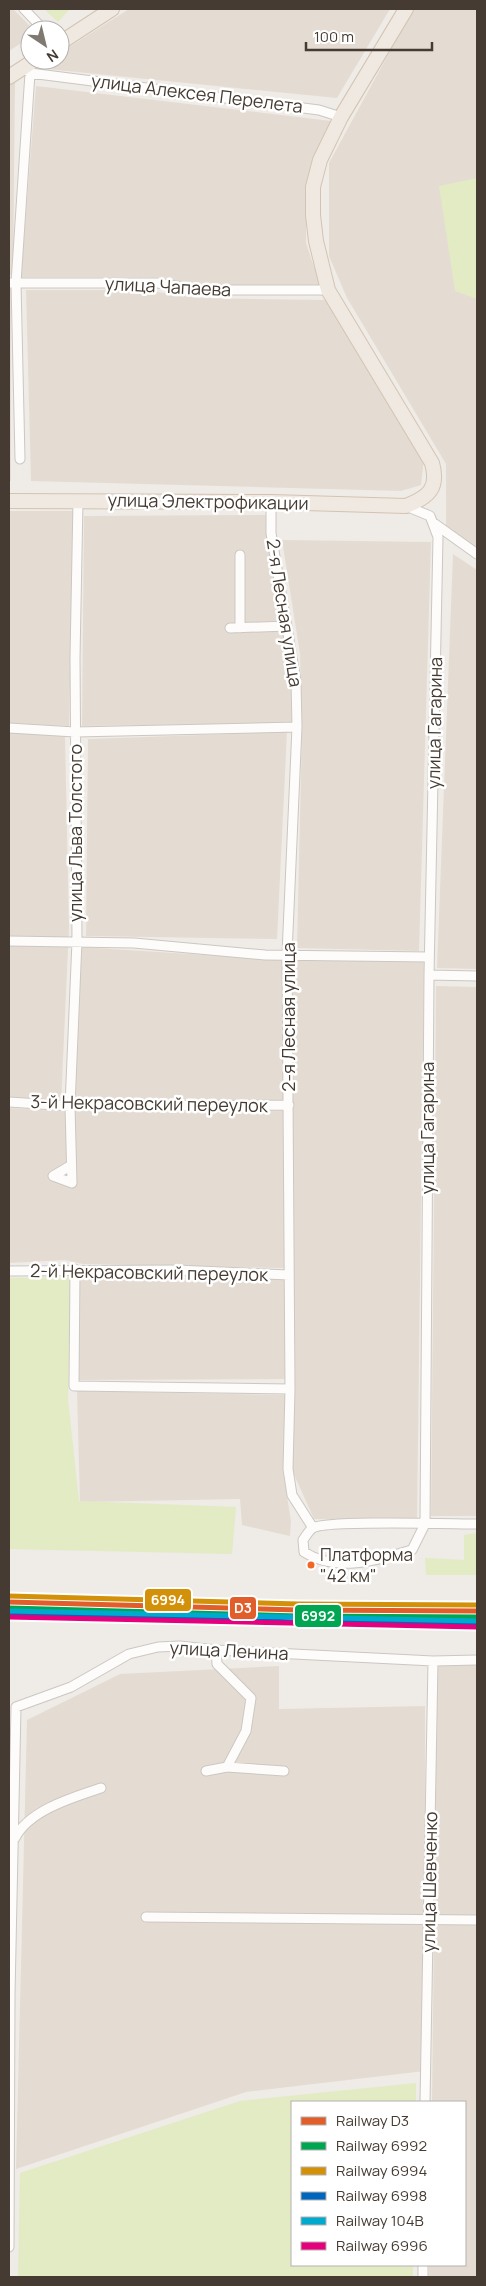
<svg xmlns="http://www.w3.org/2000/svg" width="486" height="2286" viewBox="0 0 486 2286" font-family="Manrope,sans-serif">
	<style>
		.residential { fill: #e4dcd2 }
		.green { fill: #e2ebc3 }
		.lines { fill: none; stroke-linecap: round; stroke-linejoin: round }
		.minor-casing { stroke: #cbc7c2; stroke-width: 11 }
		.primary-casing { stroke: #d3c4b2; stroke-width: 16 }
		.minor { stroke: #fdfcfb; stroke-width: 9 }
		.primary { stroke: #f0e9e2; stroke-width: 14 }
		.rail-1-casing { stroke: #fff; stroke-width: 9 }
		.rail-2-casing { stroke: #fff; stroke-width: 9 }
		.rail-3-casing { stroke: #fff; stroke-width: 9 }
		.rail-4-casing { stroke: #fff; stroke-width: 9 }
		.rail-5-casing { stroke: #fff; stroke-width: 9 }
		.rail-6-casing { stroke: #fff; stroke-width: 9 }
		.rail-1 { stroke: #e15d29; stroke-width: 5 }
		.rail-2 { stroke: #00a651; stroke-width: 5 }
		.rail-3 { stroke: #d3910a; stroke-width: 5 }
		.rail-4 { stroke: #0065bd; stroke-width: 5 }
		.rail-5 { stroke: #00a9ce; stroke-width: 5 }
		.rail-6 { stroke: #e5007d; stroke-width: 5 }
		.bus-dot { fill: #f26522; stroke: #fff; stroke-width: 2 }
		.labels { text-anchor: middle; stroke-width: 5; stroke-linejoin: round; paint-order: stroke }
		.bus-label { font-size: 17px; fill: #453b32; stroke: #fff; text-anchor: start }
		.street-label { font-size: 18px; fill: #453b32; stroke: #fff }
		.line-badge { stroke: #fff; stroke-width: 2 }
		.badge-label { font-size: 14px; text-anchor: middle; font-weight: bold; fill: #fff }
	</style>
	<rect width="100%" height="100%" fill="#efebe6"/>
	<path class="residential" d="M9 9H13L34 30H30V37L9 51Z
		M129 9H390L337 98 47 69 44 63 49 60H60V53Z
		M413 9H477V548L446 527V464L347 298 329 256V163Z
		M15 81 13 275H9V85Z
		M36 86 331 121 306 185V243L320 285H199L159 277H21Z
		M9 288 11 289V481H9Z
		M26 290H144L197 298 326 300 424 459 421 485 401 491 31 481Z
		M9 511H74L69 726 9 723Z
		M266 515 268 541 293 680 292 723 82 726 84 516Z
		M282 540 431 542 419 951 297 948 302 731 300 654Z
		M453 554 477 570V969L437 968Z
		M287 732 277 939 86 936 88 739Z
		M9 733 65 736 69 927 61 1104 9 1099Z
		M81 947 282 960 286 1102 74 1099Z
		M290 956 424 960 417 1520 314 1519 292 1470 295 1394Z
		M436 986 477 987V1516H431Z
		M9 1108 76 1112 285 1111 284 1268 83 1264 65 1260 9 1263Z
		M78 1273 284 1278 285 1379 79 1380Z
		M77 1391 285 1395 283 1471 291 1521 290 1536 242 1525 240 1499 80 1502Z
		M477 1664V2277H429V2265H465V2102H432L437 1666Z
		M279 1666V1709L425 1706V2071L246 2092 16 2169 27 1720 120 1674Z"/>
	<path class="green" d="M44 9H70L58 22Z
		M477 178V299L455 291 439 186Z
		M70 1277 68 1399 79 1501 236 1507 232 1554 9 1549V1278Z
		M477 1533V1575H426L425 1558 464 1560V1535Z
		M416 2083V2102H292V2265H413V2277H18L20 2173 240 2101Z"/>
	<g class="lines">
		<g class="minor-casing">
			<path id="minor" d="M24 9 44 30
				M26 70 30 73 319 110 341 117
				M9 283H158L200 290H328
				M20 459 16 283 30 73
				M271 502V533L296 681 297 727 287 954 290 1389 288 1469 292 1495 313 1528
				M406 506 430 516 438 537 429 975 425 1524 412 1550C378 1560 336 1573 304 1552L303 1540C306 1536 309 1530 313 1528 326 1520 454 1524 477 1524
				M435 524 477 554
				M240 555V628
				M230 628 287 626
				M9 728 75 732 297 727
				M9 941 134 943 265 955 429 957
				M429 975 477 976
				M9 1102 70 1106 289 1105
				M70 1166 53 1176 72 1183 70 1106 77 941 75 658 78 501
				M75 1269 74 1386 290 1389
				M9 1271 177 1270 289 1275
				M216 1650 217 1664 251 1698 246 1731 227 1767
				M16 1707 71 1687 129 1654 158 1647 180 1646 216 1650 433 1661 477 1660
				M206 1771 227 1767 284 1771
				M15 1838C29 1810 74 1797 101 1788
				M146 1917 477 1920
				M425 2102 433 1661
				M9 2247 10 1995 16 1707
				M423 2277V2265"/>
		</g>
		<g class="primary-casing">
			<path id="primary" d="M60 43 112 9
				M9 77 35 60
				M9 501 271 502 406 506C429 497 439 488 432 463L328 290 316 241 313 215V187L320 160 341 117 406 9"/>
		</g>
		<use href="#minor" class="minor"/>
		<use href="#primary" class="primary"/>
		<g class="rail-1-casing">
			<path id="rail-1" d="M9 1602 298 1610 477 1611"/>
		</g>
		<g class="rail-2-casing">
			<path id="rail-2" d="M9 1608 298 1616 477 1617"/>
		</g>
		<g class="rail-3-casing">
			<path id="rail-3" d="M9 1596 298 1604 477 1605"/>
		</g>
		<g class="rail-4-casing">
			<path id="rail-4" d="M9 1614 298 1622 477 1623"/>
		</g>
		<g class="rail-5-casing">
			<path id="rail-5" d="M9 1611 477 1621"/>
		</g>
		<g class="rail-6-casing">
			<path id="rail-6" d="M9 1617 477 1627"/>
		</g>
		<use href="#rail-1" class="rail-1"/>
		<use href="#rail-2" class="rail-2"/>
		<use href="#rail-3" class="rail-3"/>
		<use href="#rail-4" class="rail-4"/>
		<use href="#rail-5" class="rail-5"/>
		<use href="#rail-6" class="rail-6"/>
	</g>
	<circle class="bus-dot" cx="311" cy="1565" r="4.5"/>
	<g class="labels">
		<g class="bus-label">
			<text x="320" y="1561">Платформа<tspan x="320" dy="21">"42 км"</tspan></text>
		</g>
		<g class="street-label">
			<text transform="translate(197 94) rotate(7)" y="6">улица Алексея Перелета</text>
			<text transform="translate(168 287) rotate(3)" y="6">улица Чапаева</text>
			<text transform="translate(208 502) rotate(1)" y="6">улица Электрофикации</text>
			<text transform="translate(284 613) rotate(81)" y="6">2-я Лесная улица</text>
			<text transform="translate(435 723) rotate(-89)" y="6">улица Гагарина</text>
			<text transform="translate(76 833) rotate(-90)" y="6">улица Льва Толстого</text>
			<text transform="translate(289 1017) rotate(-90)" y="6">2-я Лесная улица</text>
			<text transform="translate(149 1104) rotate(1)" y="6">3-й Некрасовский переулок</text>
			<text transform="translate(428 1128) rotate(-90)" y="6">улица Гагарина</text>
			<text transform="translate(149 1273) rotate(1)" y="6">2-й Некрасовский переулок</text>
			<text transform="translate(229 1651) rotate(3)" y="6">улица Ленина</text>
			<text transform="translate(430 1882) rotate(-89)" y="6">улица Шевченко</text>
		</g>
	</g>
	<g class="line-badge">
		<rect x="144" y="1588" width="48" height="24" rx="5" fill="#d3910a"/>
		<rect x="229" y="1596" width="28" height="24" rx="5" fill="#e15d29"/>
		<rect x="294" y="1604" width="48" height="24" rx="5" fill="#00a651"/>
	</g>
	<g class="badge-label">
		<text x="168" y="1605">6994</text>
		<text x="243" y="1613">D3</text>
		<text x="318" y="1621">6992</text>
	</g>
	<rect width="486" height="2286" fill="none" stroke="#453b32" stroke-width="20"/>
	<rect x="291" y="2101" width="175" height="165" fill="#ffffff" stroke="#b5b1ad"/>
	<rect x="301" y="2117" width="25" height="8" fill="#e15d29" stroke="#b5b1ad"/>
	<text x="336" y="2126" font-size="15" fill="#453b32">Railway D3</text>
	<rect x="301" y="2142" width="25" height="8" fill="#00a651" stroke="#b5b1ad"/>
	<text x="336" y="2151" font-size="15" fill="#453b32">Railway 6992</text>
	<rect x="301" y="2167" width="25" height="8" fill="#d3910a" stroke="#b5b1ad"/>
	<text x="336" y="2176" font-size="15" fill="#453b32">Railway 6994</text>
	<rect x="301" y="2192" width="25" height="8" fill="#0065bd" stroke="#b5b1ad"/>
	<text x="336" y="2201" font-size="15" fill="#453b32">Railway 6998</text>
	<rect x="301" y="2217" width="25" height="8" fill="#00a9ce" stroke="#b5b1ad"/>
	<text x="336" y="2226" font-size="15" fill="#453b32">Railway 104В</text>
	<rect x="301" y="2242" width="25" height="8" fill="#e5007d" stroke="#b5b1ad"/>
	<text x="336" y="2251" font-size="15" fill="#453b32">Railway 6996</text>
	<g transform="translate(45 45) rotate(145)"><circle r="24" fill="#ffffff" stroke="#b5b1ad"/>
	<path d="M0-4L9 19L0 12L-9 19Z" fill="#807971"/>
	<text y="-8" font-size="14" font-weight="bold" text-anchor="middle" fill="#453b32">N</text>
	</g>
	<path d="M306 42v8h126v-8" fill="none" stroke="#453b32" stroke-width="2.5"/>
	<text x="314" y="42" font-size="15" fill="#453b32" stroke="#ffffff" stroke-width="4" paint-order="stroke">100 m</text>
</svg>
